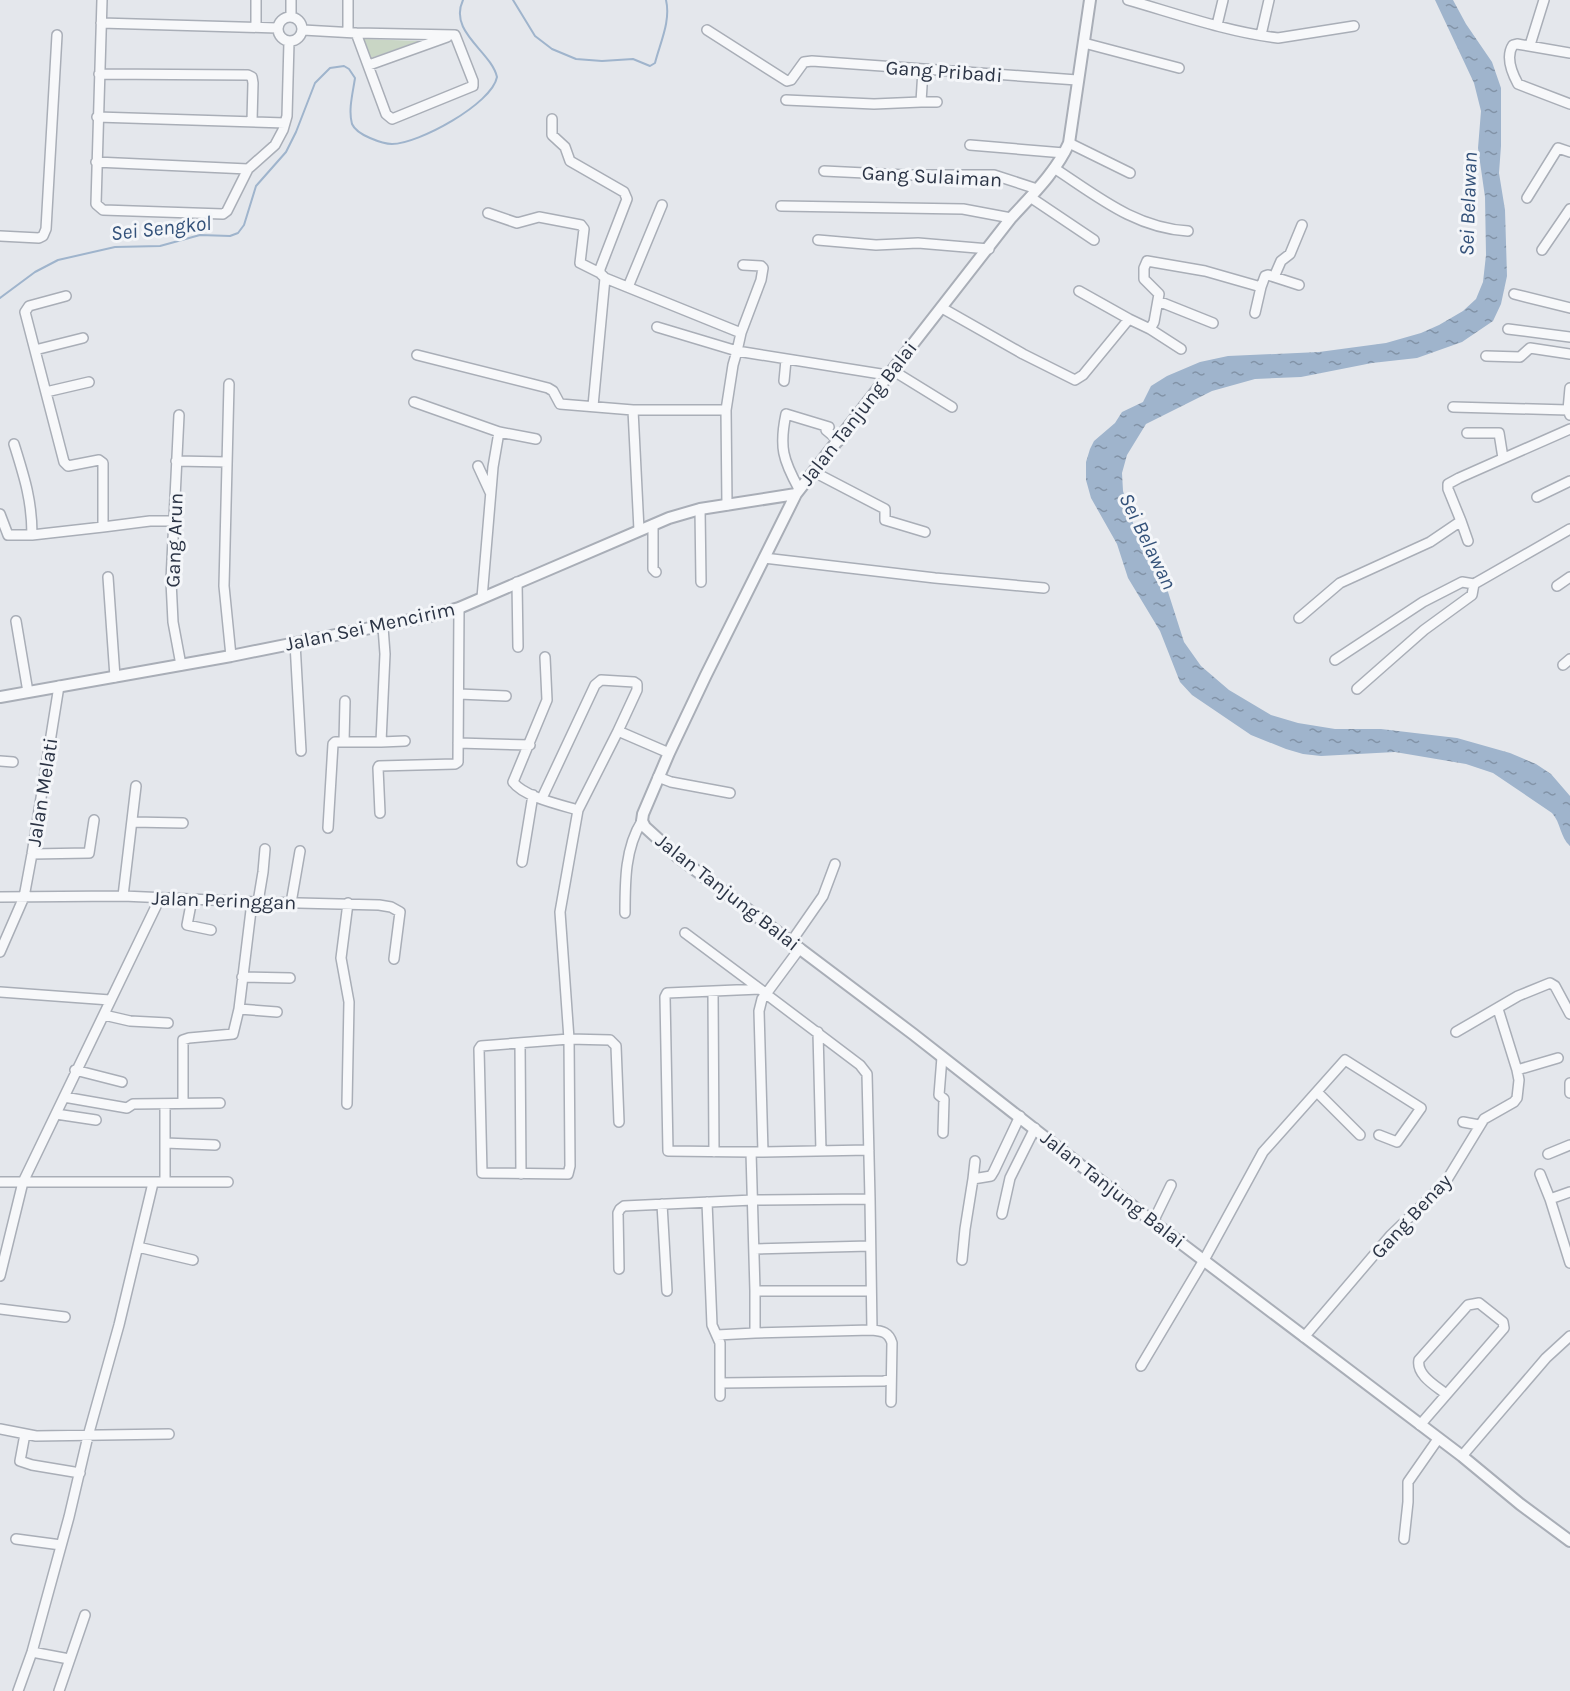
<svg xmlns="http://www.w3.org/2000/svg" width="1570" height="1691" viewBox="0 0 1570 1691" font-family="Karla,sans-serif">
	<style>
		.green { fill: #c9d6c5 }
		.water { fill: url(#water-ripples) }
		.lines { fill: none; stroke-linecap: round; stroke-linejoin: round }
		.stream { stroke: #9fb4cc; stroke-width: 2 }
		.minor-casing { stroke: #a9aeb7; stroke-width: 12 }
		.tertiary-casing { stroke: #a9aeb7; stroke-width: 14 }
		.minor { stroke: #f7f8fa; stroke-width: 9 }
		.tertiary { stroke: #f7f8fa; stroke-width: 10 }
		.labels { text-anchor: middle; stroke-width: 6; stroke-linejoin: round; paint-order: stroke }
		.street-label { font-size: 20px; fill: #2b3445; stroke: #f4f6f9 }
		.water-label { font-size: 21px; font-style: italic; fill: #34527a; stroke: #f4f6f9 }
	</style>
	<defs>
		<pattern id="water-ripples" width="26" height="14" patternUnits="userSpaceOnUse" patternTransform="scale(1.5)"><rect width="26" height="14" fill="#9fb4cc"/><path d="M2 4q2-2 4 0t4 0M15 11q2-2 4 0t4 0" fill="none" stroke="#8293a7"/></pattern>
	</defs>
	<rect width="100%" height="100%" fill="#e4e7ec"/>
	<path class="green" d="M364 39 419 41 371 58Z"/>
	<path class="water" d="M1435 0H1453L1466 24 1492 62 1501 88V146L1499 173 1505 210 1507 276 1501 304 1493 321 1462 342 1417 358 1372 363 1301 377 1255 379 1212 391 1146 424 1127 455 1122 473 1123 491 1134 526 1162 573 1184 642 1201 666 1229 690 1271 715 1298 723 1335 729H1381L1457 738 1510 753 1536 764 1551 774 1570 796V846C1560 837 1561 823 1552 813L1493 773 1466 764 1395 752 1321 756 1303 754 1286 749 1251 735 1192 695 1180 682 1160 631 1128 578 1117 544 1091 498 1086 480V462L1090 449 1094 441 1115 423 1122 412 1143 402 1151 386 1167 376 1200 362 1228 356 1319 352 1386 343 1421 333 1439 325 1463 311 1476 299 1483 282 1486 255 1485 197 1478 148 1481 111 1474 83Z"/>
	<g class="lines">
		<path class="stream" d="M513 0 535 36 552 49 576 59 602 61 633 59 650 66 655 63C660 43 671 21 666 0
			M0 298 35 272 58 260 115 247 160 246 200 235 230 236 238 233 244 225 256 186 286 152 296 132 315 83 330 68 344 66 349 69 355 78C353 92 348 110 352 124 355 131 363 135 370 138 377 141 384 144 392 144 418 144 492 104 497 77 491 51 448 32 463 0"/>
		<g class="minor-casing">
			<path id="minor" d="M102 0 96 204 103 210 223 214 227 211 248 169 275 145 283 130 287 116 289 42
				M256 0V27
				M1128 0C1177 14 1228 32 1278 38L1354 26
				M278 29a12 12 0 1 1 24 0a12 12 0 1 1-24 0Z
				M291 17V0
				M101 23 277 28
				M1217 25 1223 0
				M303 30 356 33
				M707 30 787 81 791 80 804 62 812 61 1077 80
				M348 32V0
				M356 33 455 35 473 81V86L392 119 386 114Z
				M1261 35 1269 0
				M1084 43 1179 68
				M1530 45 1544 0
				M1570 53 1517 44 1513 45C1505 57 1512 73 1518 84L1570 104
				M369 65 447 37
				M99 74 248 75 252 77 253 83 252 121
				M786 100 874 104 921 102 923 70
				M921 102H937
				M97 117 285 123
				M552 119V135L565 147 570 161 624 192 627 199 600 269V273L605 278 593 406
				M1069 143 1130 173
				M970 145 1064 153
				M96 162 248 169
				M1054 168C1097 196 1135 228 1188 231
				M824 171 906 175H994L1037 189
				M1030 197 1094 240
				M1527 198 1558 148 1570 152
				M781 206 963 209 1011 218
				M488 213 517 223 539 217 581 225 584 229 580 263 600 273
				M0 236 39 238 43 236 46 229 57 35
				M818 240 876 245 918 243 989 249
				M1542 250 1570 209
				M1274 277 1281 261 1290 254 1302 225
				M605 278 741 333 737 351 887 375
				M628 287 662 205
				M1079 291 1129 319
				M1514 294 1570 308
				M66 296 29 306 25 312 64 462 68 466 99 460 103 463V527L150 521H173
				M1158 301 1213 323
				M942 308 1023 354 1075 380 1083 375 1129 319 1150 329 1181 349
				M1255 313 1261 287
				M1150 329 1154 322 1159 294 1144 279V268L1147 261 1205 271 1261 287 1265 276 1268 275 1299 285
				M1508 329 1570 337
				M741 333 761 280 763 268 761 266 743 265
				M35 350 83 338
				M417 355 548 388 553 391 560 404 633 410H726L733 365 737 351 657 327
				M1486 356 1520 357 1530 348 1570 354
				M892 370 952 407
				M784 381 786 360
				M229 384 224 586 231 656
				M46 392 89 382
				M414 402 499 432 536 439
				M1453 407 1568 410
				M633 410 639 530
				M726 410 727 505
				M179 415 171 581 173 622 181 665
				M1570 415 1568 410 1570 388
				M1467 433H1499L1503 458
				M14 444C24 476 32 500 32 535
				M176 461 227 462
				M478 466 490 492
				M814 472 885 509V520L925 532
				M799 489C783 460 779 447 786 414L829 427 826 430 839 441
				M1537 497 1570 481
				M700 509 701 582
				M0 514 8 535H32L103 527
				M1461 521 1468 541
				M653 525V569L656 572
				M764 558 935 578 1044 588
				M108 577 115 677
				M517 582 518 647
				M1557 586 1570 577
				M482 598 493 467 499 432
				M1299 618 1340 583 1430 542 1461 521 1448 489V484L1459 478 1570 429
				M16 621 28 692
				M295 643 301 751
				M545 657 547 700 513 782C524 797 561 805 578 810
				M1335 660 1423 602 1462 582 1474 584 1570 529
				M1563 665 1570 659
				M1357 689 1424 630 1472 595 1474 584
				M459 694 506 696
				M344 742 345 701
				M381 742 405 741
				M458 743 530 745
				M0 761 13 762
				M658 777 671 782 730 793
				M542 798 595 685 601 680 634 682 637 684V690L618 731
				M380 813 378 768 379 766 455 764 458 762 459 608
				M133 822 183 823
				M328 828 333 744 335 742H381L385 654 383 627
				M32 854 89 853 94 820
				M522 862 533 795
				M123 896 136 786
				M0 897 123 896 258 902 379 905 391 907 400 912 394 959
				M192 899 187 925 211 930
				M252 902 239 1009 277 1012
				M258 902 263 872 265 849
				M291 903 300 851
				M625 913C625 881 625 848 642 821
				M685 933 760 989
				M791 942 823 896 835 864
				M0 952 24 897 32 854 59 686
				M242 977 290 978
				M0 992 110 1000
				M713 992 714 1152
				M1498 1009 1517 1070
				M104 1015 130 1021 168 1023
				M818 1032 821 1151
				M1456 1032 1518 996 1550 983 1555 986 1570 1014
				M520 1043 521 1174
				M942 1057 939 1095 944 1099 943 1133
				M75 1070 122 1082
				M1570 1083V1093
				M1317 1092 1360 1135
				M64 1097 127 1108 133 1104 220 1103
				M183 1102V1040L189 1038 233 1034 239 1009
				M347 1104 349 1002 341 958 348 903
				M56 1114 96 1120
				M619 1122 616 1046 610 1040 569 1039 481 1046 479 1049 482 1173 568 1174 570 1166 569 1039 560 912 578 810 618 731 669 753
				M1463 1122 1479 1125
				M165 1143 215 1145
				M751 1152 668 1151 665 997 667 993 760 989 766 994 800 948
				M763 1152 869 1150
				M1548 1154 1570 1145
				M1540 1174 1550 1199
				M973 1179 975 1161
				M0 1182H228
				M165 1182V1104
				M1570 1192 1550 1199 1570 1263
				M870 1199 872 1330
				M707 1202 712 1325 720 1343V1383L884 1381 890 1379
				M662 1204 667 1291
				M1002 1214 1010 1178 1035 1128
				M1153 1222 1171 1185
				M138 1247 193 1260
				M754 1249 870 1246
				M962 1260 965 1229 973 1179 991 1176 994 1171 1020 1116
				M619 1269 618 1213 620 1209 624 1206 753 1200 870 1199 867 1074 860 1065 766 994 762 999 759 1011 763 1152H751L755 1291H870
				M0 1276 23 1182 160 898
				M755 1291V1333L872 1330C882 1331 889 1332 892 1343L891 1402
				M0 1309 65 1317
				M717 1335 755 1333
				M1304 1337 1391 1235 1445 1183 1484 1119 1514 1102 1517 1098 1519 1080 1517 1070 1558 1058
				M1141 1366 1204 1260 1263 1152 1345 1060 1421 1108 1397 1142 1379 1135
				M720 1383V1396
				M1420 1425 1504 1328 1503 1322 1479 1303 1468 1305 1419 1360C1416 1375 1436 1386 1446 1394
				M0 1429 36 1436 169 1434
				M25 1434 20 1461 32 1465 80 1473
				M1462 1456 1546 1358 1570 1336
				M16 1539 61 1545
				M1404 1539 1408 1502V1482L1438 1439
				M32 1652 69 1659
				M18 1691 32 1652 69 1517 88 1436 119 1325 153 1183
				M59 1691 85 1615"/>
		</g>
		<g class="tertiary-casing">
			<path id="tertiary" d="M1090 0 1069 143C1056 172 1032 195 1011 218L796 494 706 675 669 753 643 814 642 821 645 827 678 857 913 1034 1153 1222 1462 1456 1520 1504 1570 1541
				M0 697 231 656 430 616 459 608 669 518 700 509 796 494"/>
		</g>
		<use href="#minor" class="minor"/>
		<use href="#tertiary" class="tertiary"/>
	</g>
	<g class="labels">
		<g class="street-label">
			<text transform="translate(944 71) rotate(4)" y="7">Gang Pribadi</text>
			<text transform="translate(932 176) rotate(3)" y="7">Gang Sulaiman</text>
			<text transform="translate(858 413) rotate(-52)" y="7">Jalan Tanjung Balai</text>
			<text transform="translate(174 540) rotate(-88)" y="7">Gang Arun</text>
			<text transform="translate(370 626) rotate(-12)" y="7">Jalan Sei Mencirim</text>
			<text transform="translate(42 792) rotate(-81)" y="7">Jalan Melati</text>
			<text transform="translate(728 892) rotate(38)" y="7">Jalan Tanjung Balai</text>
			<text transform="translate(224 900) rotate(2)" y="7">Jalan Peringgan</text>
			<text transform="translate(1113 1189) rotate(38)" y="7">Jalan Tanjung Balai</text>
			<text transform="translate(1411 1216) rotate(-47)" y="7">Gang Benay</text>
		</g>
		<g class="water-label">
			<text transform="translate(1468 204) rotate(-88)" y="7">Sei Belawan</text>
			<text transform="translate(161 228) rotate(-6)" y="7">Sei Sengkol</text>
			<text transform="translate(1148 541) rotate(64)" y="7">Sei Belawan</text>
		</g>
	</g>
</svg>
